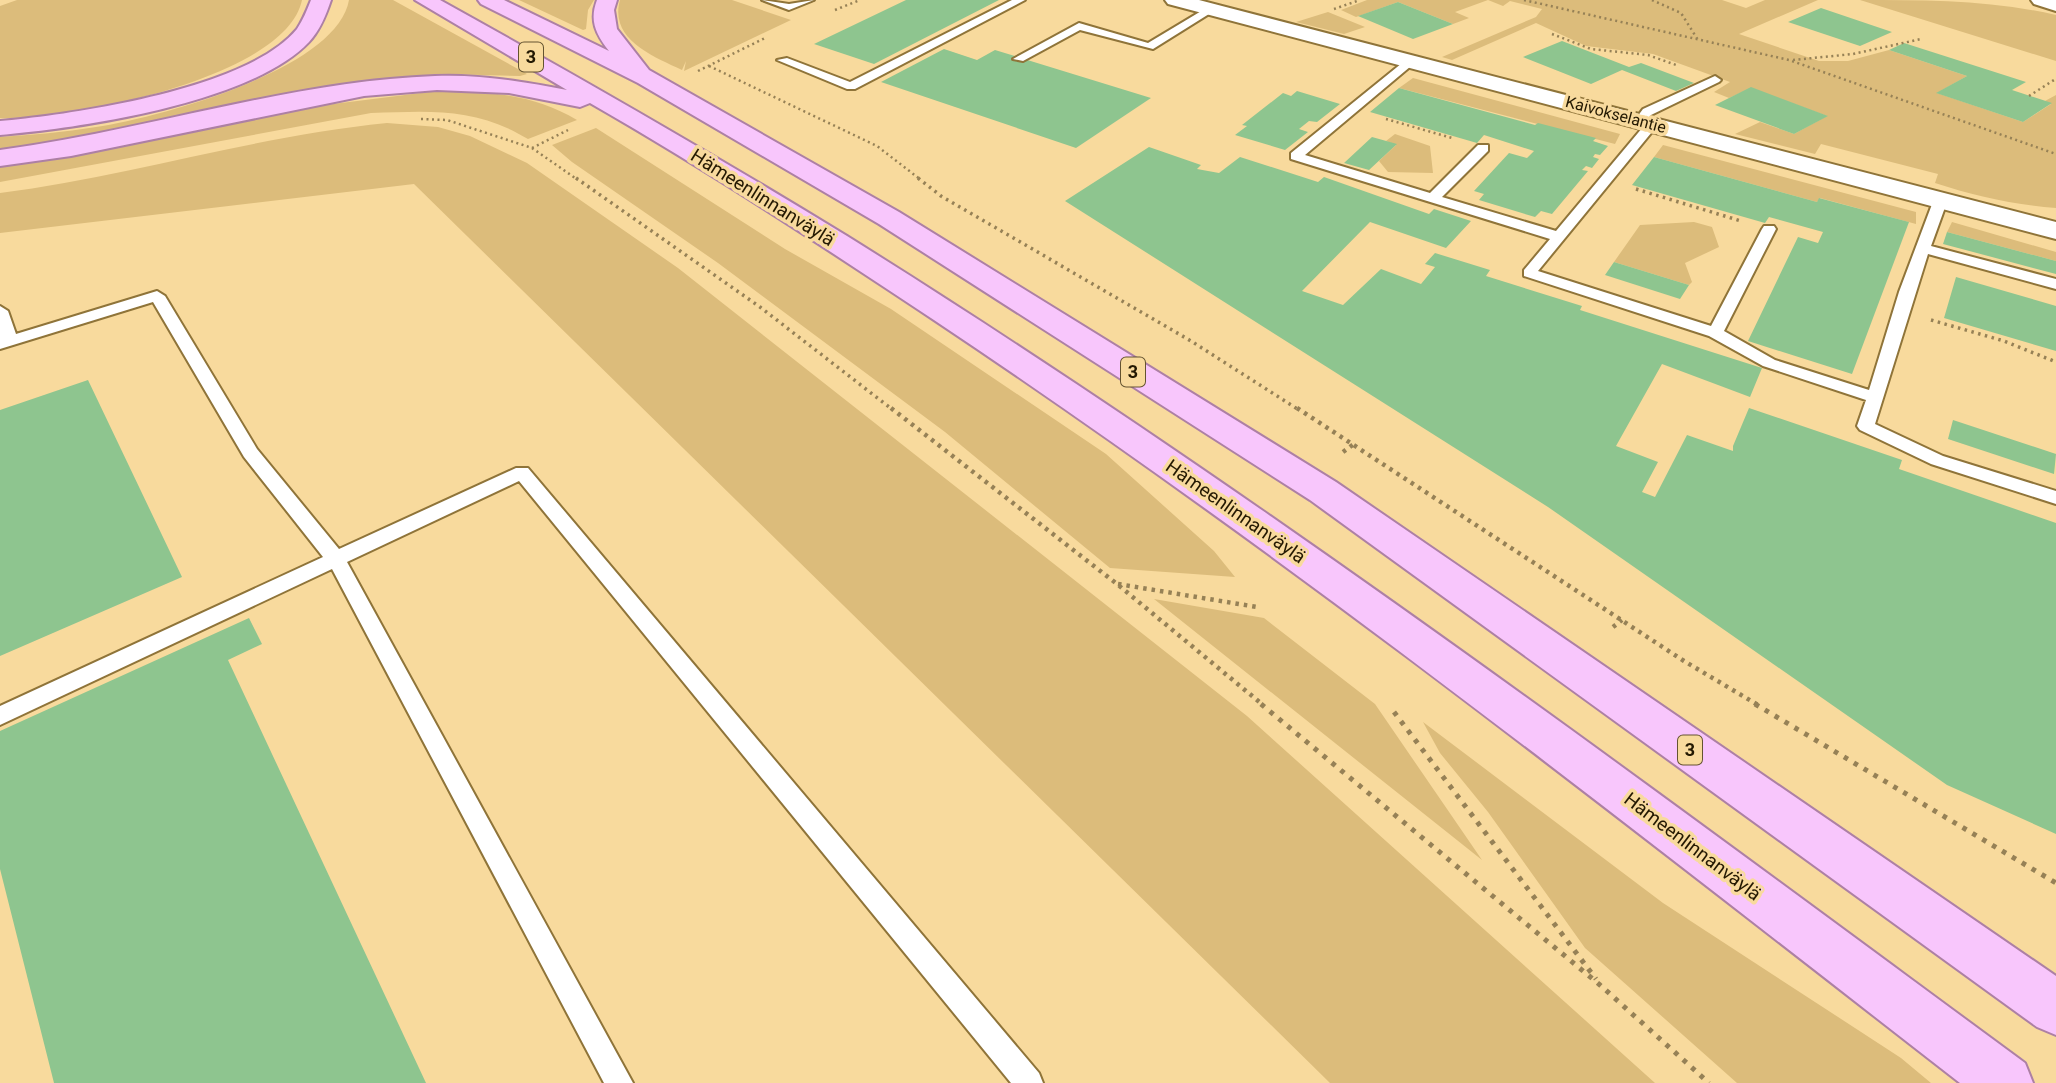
<svg xmlns="http://www.w3.org/2000/svg" width="2056" height="1083" viewBox="0 0 2056 1083" font-family="Roboto,sans-serif">
	<style>
		.green { fill: #dcbc7b }
		.building { fill: #8ec58f }
		.lines { fill: none; stroke-linecap: round; stroke-linejoin: round }
		.service-casing { stroke: #8f7439; stroke-width: 4 }
		.minor-casing { stroke: #8f7439; stroke-width: 4 }
		.trunk-casing { stroke: #ad80a4; stroke-width: 4 }
		.path-far3 { stroke: #968156; stroke-width: 2.5; stroke-dasharray: 2 3.5; stroke-linecap: butt }
		.path-far2 { stroke: #968156; stroke-width: 3.5; stroke-dasharray: 2.5 4.5; stroke-linecap: butt }
		.path-far1 { stroke: #968156; stroke-width: 4.5; stroke-dasharray: 3.5 5; stroke-linecap: butt }
		.path { stroke: #968156; stroke-width: 5; stroke-dasharray: 4.5 7; stroke-linecap: butt }
		.service { fill: #fff; fill-rule: evenodd }
		.minor { fill: #fff; fill-rule: evenodd }
		.trunk { fill: #f8c6fc; fill-rule: evenodd }
		.labels { text-anchor: middle; stroke-width: 7; stroke-linejoin: round; paint-order: stroke }
		.far-street-label { font-size: 16px; fill: #241902; stroke: #f8da9d }
		.shield { fill: #f8da9d; stroke: #645330; stroke-width: 2 }
		.shield-label { font-size: 18px; font-weight: bold; fill: #241902 }
		.street-label { font-size: 19px; fill: #241902; stroke: #f8da9d }
	</style>
	<rect width="100%" height="100%" fill="#f8da9d"/>
	<path class="green" d="M17 0H302C286 78 69 120 0 118V6Z
		M349 0H393L527 74 520 76 443 74 367 83 0 151V137C32 135 64 132 96 127 157 118 337 70 349 0Z
		M519 0H594L588 10 586 29 583 30Z
		M620 0H732L791 20 684 71 686 61 682 70C652 56 609 39 620 0Z
		M1367 0H1488L1455 12 1469 18 1453 24 1398 2 1356 17 1341 10Z
		M1488 0H1722L1746 8 1765 0H1818L1739 34 1819 61H1848L1889 50 1967 76 1937 93 2023 122 2051 104 2045 101 2056 95V208C2015 205 1974 196 1935 183L1938 174 1821 144 1815 154 1735 134 1760 122 1794 134 1827 116 1751 88 1729 98 1714 92 1730 82 1653 54 1586 46 1536 23 1452 60 1442 57 1536 17 1542 9 1510 1 1503 6Z
		M1860 0C1927 0 1991 0 2056 15V61Z
		M1328 12 1365 27 1344 34 1296 22Z
		M1413 78 1620 134 1615 144 1399 88Z
		M437 91C487 91 534 94 577 120L528 139C475 107 431 111 371 113L0 182V167L111 149 317 106Z
		M387 123 438 127 470 136 527 163 678 268 1247 716 1655 1083H1330L414 184 0 233V193C130 176 256 136 387 123Z
		M596 128 785 249 891 309 1106 454 1214 551 1235 577 1110 568 945 432 718 263 572 162 552 145Z
		M1395 134 1430 146 1433 173 1388 172 1379 161 1396 145 1386 141Z
		M1663 145 1916 212V224L1820 198 1817 202 1654 157Z
		M1694 222 1712 227 1719 247 1685 263 1692 282 1689 285 1614 262 1640 225Z
		M1952 222 2056 252V261L1947 232Z
		M1154 599 1264 618 1375 704 1482 860Z
		M1423 722 1663 903 1901 1058 1931 1083H1737L1585 948 1488 812 1440 753Z"/>
	<path class="building" d="M906 0H999L874 64 814 44Z
		M1398 2 1453 24 1413 39 1358 16Z
		M1821 8 1892 32 1860 46 1788 22Z
		M1562 41 1629 67 1641 63 1694 83 1676 91 1622 70 1591 84 1523 57Z
		M1904 43 2026 82 2012 90 2052 103 2023 122 1936 93 1967 76 1889 50Z
		M944 49 977 60 995 50 1151 98 1076 148 881 82Z
		M1751 87 1828 116 1794 134 1715 105Z
		M1399 88 1535 125 1538 123 1596 138 1593 141 1608 146 1600 155 1595 154 1593 157 1599 159 1592 168 1586 166 1582 170 1588 171 1552 214 1541 211 1535 217 1479 200 1484 194 1474 191 1509 153 1527 158 1534 151 1484 135 1477 143 1370 112Z
		M1297 91 1340 104 1317 122 1309 121 1299 129 1308 132 1285 150 1235 135 1247 126 1242 125 1283 93 1291 96Z
		M1372 137 1397 144 1369 170 1344 163Z
		M1149 147 1201 165 1197 169 1219 173 1240 157 1318 182 1324 177 1429 214 1434 209 1471 221 1446 248 1370 222 1302 291 1343 305 1381 269 1421 284 1435 267 1425 264 1435 253 1490 270 1486 276 1582 306 1580 310 1762 368 1750 397 1662 364 1616 446 1658 462 1642 492 1655 497 1687 435 1733 451V446L1749 408 1902 460 1899 469 2056 523V834L1947 785 1548 507 1065 201Z
		M1654 157 1817 202 1819 198 1909 222 1852 374 1748 341 1798 237 1818 243 1823 232 1769 217 1765 223 1632 185Z
		M1947 232 2056 261V274L1943 244Z
		M1614 262 1689 285 1680 299 1605 275Z
		M1956 277 2056 306V351L1944 318Z
		M88 380 182 577 0 656V410Z
		M1953 420 2056 454 2054 474 1948 439Z
		M249 618 262 644 228 660 426 1083H54L0 869V731Z"/>
	<g class="lines">
		<g class="service-casing">
			<path id="service" d="M762 0 789 4 814 0 789 10Z
				M1012 0H1025L855 89H847L777 60 787 58 850 82Z
				M1208 7 1217 9 1153 49 1080 30 1023 61 1013 59 1079 23 1148 43Z
				M1407 59 1417 61 1305 155 1430 193 1478 145H1488V151L1442 197 1556 231 1648 121H1656V127L1538 271 1711 326 1762 229 1764 226H1774L1776 229 1724 331 1775 360 1869 390 1899 292 1934 199 1946 196 1948 199 1931 246 2056 279V289L1928 254 1875 424 1943 456 2056 491V504L1931 464 1860 430 1857 426 1866 400 1763 366 1709 336 1524 276V270L1550 239 1291 159V153Z
				M1715 76 1721 80 1719 82 1651 115 1644 124 1634 121 1643 109Z
				M157 291 165 296 257 449 339 549 516 468H528L1039 1073 1043 1083H1011L519 481 347 562 633 1083H604L332 569 0 725V706L323 557 244 457 153 302 0 349V306L8 311 16 334Z"/>
		</g>
		<g class="minor-casing">
			<path id="minor" d="M1165 0H1199L2056 222V239L1168 4Z
				M2031 0H2056V11L2034 4Z"/>
		</g>
		<g class="trunk-casing">
			<path id="trunk" d="M311 0H331C326 15 320 30 309 42 251 103 82 128 0 135V121C75 114 248 89 297 29 303 20 307 10 311 0Z
				M415 0H440C577 76 713 154 847 236 1254 490 1639 779 2025 1063L2033 1083H1960C1623 821 1288 556 934 320 821 245 707 170 590 103L580 107 509 93 437 90 364 96 71 156 0 166V150C144 131 291 81 435 76 480 74 524 82 567 90Z
				M478 0H504L609 51C596 34 589 21 597 0H617L614 10 617 29 649 70 899 212 1336 482 2056 976V1035L2037 1027 1310 500 879 224 638 83 481 4Z"/>
		</g>
		<path class="path-far3" d="M1524 0 1789 60 2056 154
			M1652 0 1681 13 1698 40
			M1334 9 1360 0
			M835 10 860 0
			M1552 34 1591 49 1648 55 1679 66
			M1793 60 1853 54 1921 39
			M709 66 877 146 921 180
			M698 71 765 38
			M2029 96 2054 80
			M421 119 447 120 532 148 578 180
			M1386 119 1452 138
			M532 148 568 130"/>
		<path class="path-far2" d="M576 178 760 307 893 410
			M918 178 941 196 1191 341 1299 410
			M1636 189 1741 221
			M1931 320 2004 341 2056 362"/>
		<path class="path-far1" d="M891 408 1117 584 1263 705
			M1297 408 1684 661 1758 705
			M1343 452 1354 444
			M1118 584 1257 607
			M1613 627 1622 620"/>
		<path class="path" d="M1261 704 1600 985 1709 1083
			M1755 704 2056 883
			M1394 712 1596 979"/>
		<use href="#service" class="service"/>
		<use href="#minor" class="minor"/>
		<use href="#trunk" class="trunk"/>
	</g>
	<g class="labels">
		<g class="far-street-label">
			<text transform="translate(1616 114) rotate(15)" y="6">Kaivokselantie</text>
		</g>
		<g class="shield">
			<rect x="519" y="42.5" width="24" height="29" rx="5"/>
			<rect x="1121" y="357.5" width="24" height="29" rx="5"/>
			<rect x="1678" y="735.5" width="24" height="29" rx="5"/>
		</g>
		<g class="shield-label">
			<text x="531" y="63">3</text>
			<text x="1133" y="378">3</text>
			<text x="1690" y="756">3</text>
		</g>
		<g class="street-label">
			<text transform="translate(763 197) rotate(32)" y="7">Hämeenlinnanväylä</text>
			<text transform="translate(1236 511) rotate(35)" y="7">Hämeenlinnanväylä</text>
			<text transform="translate(1693 846) rotate(37)" y="7">Hämeenlinnanväylä</text>
		</g>
	</g>
</svg>
